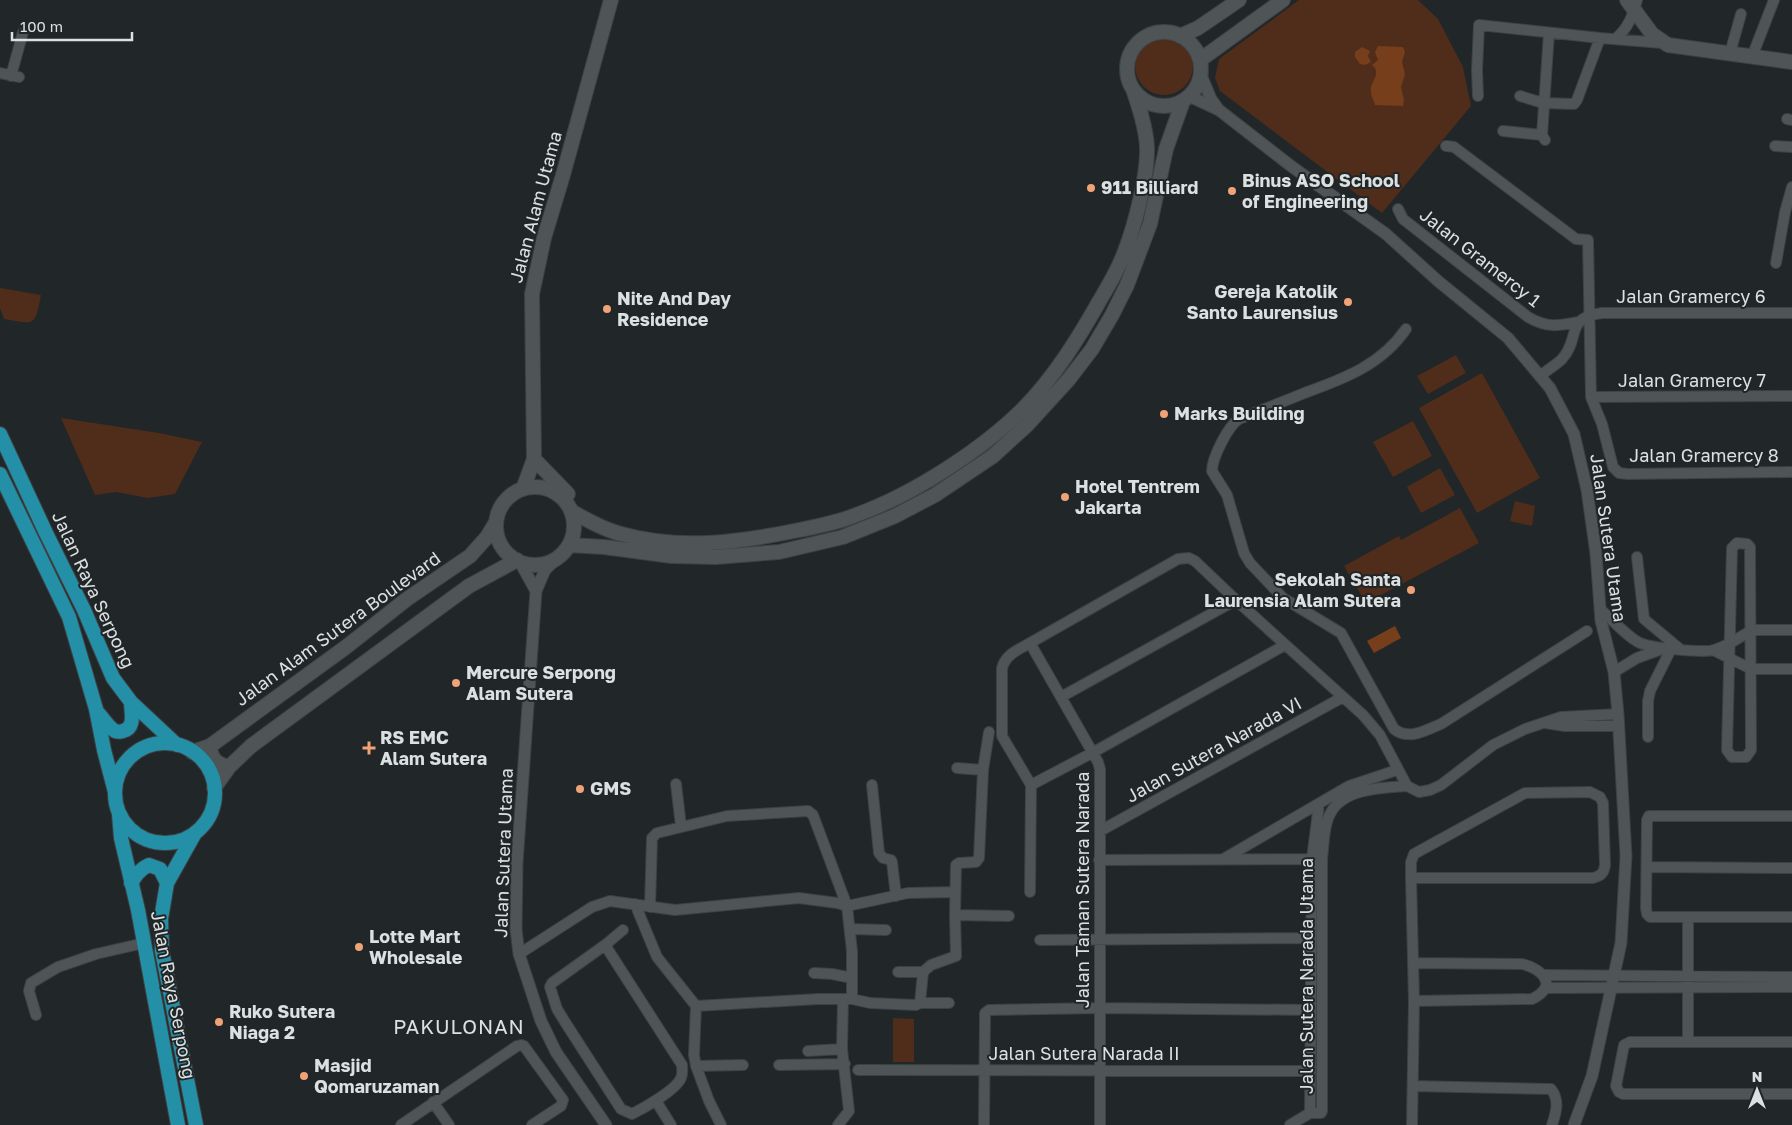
<svg xmlns="http://www.w3.org/2000/svg" width="1792" height="1125" viewBox="0 0 1792 1125" font-family="'Golos Text',sans-serif">
	<style>
		.green { fill: #4f2d1a }
		.water { fill: #773e1b }
		.lines { fill: none; stroke-linecap: round; stroke-linejoin: round }
		.minor-casing { stroke: #3d4143; stroke-width: 12 }
		.tertiary-casing { stroke: #3d4143; stroke-width: 13 }
		.secondary-casing { stroke: #3d4143; stroke-width: 16 }
		.primary-casing { stroke: #3d4143; stroke-width: 16 }
		.minor { stroke: #4f5556; stroke-width: 10 }
		.tertiary { stroke: #4f5556; stroke-width: 11 }
		.secondary { stroke: #4f5556; stroke-width: 14 }
		.primary { stroke: #2490a7; stroke-width: 14 }
		.poi-dot { fill: #efa377; stroke: #212628; stroke-width: 2 }
		.labels { text-anchor: middle; stroke-width: 4; stroke-linejoin: round; paint-order: stroke }
		.poi-label { font-size: 18px; font-weight: bold; fill: #dde0e1; stroke: #212628; text-anchor: start }
		.street-label { font-size: 18px; fill: #dde0e1; stroke: #212628 }
		.quarter-label { font-size: 20px; letter-spacing: 1px; fill: #dde0e1; stroke: #212628 }
	</style>
	<rect width="100%" height="100%" fill="#212628"/>
	<path class="green" d="M1299 0H1418L1438 19 1463 67 1471 106 1382 213 1220 91 1215 78 1219 59Z
		M1135 66a29 29 0 1 1 58 0a29 29 0 1 1-58 0Z
		M0 288 41 295C35 328 34 324 4 319L0 308Z
		M1456 355 1466 373 1428 394 1417 376Z
		M1482 373 1540 478 1477 513 1419 408Z
		M61 418 159 433 202 442 175 494 148 498 116 492 95 495Z
		M1413 421 1432 456 1393 477 1373 442Z
		M1440 468 1455 495 1421 513 1407 487Z
		M1515 501 1535 506 1532 526 1510 521Z
		M1460 508 1479 543 1366 603 1344 566 1399 536 1401 540Z
		M893 1018 914 1019V1062H893Z"/>
	<path class="water" d="M1378 46 1403 47 1405 52 1402 62 1405 74 1401 87 1404 100 1403 106 1375 105C1374 100 1371 97 1371 92 1369 82 1383 74 1372 65L1378 60 1375 52Z
		M1362 47 1370 51 1368 56 1371 62 1365 65 1360 64 1355 57V52Z
		M1395 626 1401 638 1374 653 1367 641Z"/>
	<g class="lines">
		<g class="minor-casing">
			<path id="minor" d="M1615 39C1628 29 1633 15 1637 0
				M1732 46 1741 14
				M1755 49 1774 0
				M0 73 19 77
				M11 76 23 32
				M1478 96 1477 70 1479 25 1600 38 1662 43
				M1520 96 1543 103 1574 104 1577 100 1600 38
				M1787 119 1792 120
				M1503 131 1542 135
				M1545 140 1542 135 1549 33
				M1446 146 1454 147 1576 239 1588 240 1591 397 1602 424 1613 467 1619 473 1628 474 1790 472
				M1775 146 1792 147
				M1398 209 1403 219 1528 317C1547 328 1557 326 1578 322
				M1776 263 1785 212 1792 187
				M1406 329C1382 364 1346 378 1307 392 1285 401 1262 410 1239 419 1228 426 1212 458 1212 471L1227 495 1244 553 1250 563 1283 598 1341 633 1394 729C1409 741 1426 730 1441 724L1587 631
				M1540 376C1547 370 1556 365 1562 359 1581 338 1564 318 1602 313H1792
				M1591 397 1792 396
				M1737 543 1747 544 1750 547 1751 750 1746 757H1732L1727 750 1732 548Z
				M1637 557 1644 619 1680 649
				M1600 609C1612 619 1624 634 1638 642 1648 648 1702 653 1714 650 1728 646 1740 637 1752 630
				M1752 630H1792
				M1030 643 1098 762 1100 769V1125
				M1713 650 1751 669H1792
				M1614 672 1637 658 1662 649
				M1061 697 1236 600
				M1545 723 1565 726H1619
				M1648 737V701L1650 691 1671 649
				M957 768 983 770
				M676 784 681 826
				M872 785 879 853 883 858 891 860 892 862 896 896
				M1031 785 1092 753 1285 645
				M1319 804 1312 859 1310 1113H1321L1322 1111V859C1324 845 1323 827 1330 814 1343 788 1382 788 1407 786
				M1792 816H1649L1647 820 1646 908 1647 914 1650 917H1792
				M1100 831 1343 697
				M1225 858 1349 786 1397 770
				M1099 860 1318 859
				M1647 867 1792 868
				M1411 878H1593C1601 876 1604 873 1605 865L1603 803 1600 797 1590 792 1525 793 1414 854 1411 862V878L1414 1001 1412 1125
				M1030 892 1031 785 1002 736V668C1006 654 1018 650 1030 643L1178 559 1189 558 1195 561 1236 600 1363 715 1380 735 1407 786 1419 792 1430 790 1441 785 1493 745 1525 729 1561 717 1618 714
				M635 904 657 957 696 1006 818 999H852L870 1003 916 1005 920 1003 923 972 931 965 956 956 955 915 956 865 959 863 976 862 979 858 983 770 989 732
				M650 907 652 838 657 833 727 816 808 811 813 815 847 906 908 893 955 892
				M955 915 1009 916
				M850 929 886 930
				M1040 940 1310 938
				M605 945 682 1065C682 1069 683 1074 681 1078 676 1090 644 1108 632 1114L621 1109 565 1022 557 1009 550 987 552 983 605 945 623 930
				M519 954 592 907 610 901 675 910 799 898 837 903 847 906 852 951V999
				M1414 963 1522 964C1543 969 1559 986 1532 999L1414 1001
				M898 972H923
				M814 973 832 974 852 978
				M1545 975 1792 977
				M1545 988 1792 987
				M920 1003H949
				M696 1006 694 1055 696 1066 743 1065
				M36 1015 29 991 31 983 58 967 96 954 144 943
				M1688 1041V918
				M1792 1042H1630L1624 1045 1616 1086 1619 1092 1623 1094H1792
				M808 1051 842 1049
				M779 1065 845 1064
				M696 1066 709 1101 721 1125
				M858 1070 1310 1071
				M1413 1086 1551 1089C1560 1100 1556 1113 1552 1125
				M656 1101 671 1125
				M433 1102 449 1125
				M401 1125 517 1046 521 1045 524 1046 563 1100 561 1106 532 1125
				M838 1125 849 1111 842 1049 843 999
				M984 1125 985 1016V1013L989 1010 1100 1008 1310 1010
				M1290 1125 1310 1113"/>
		</g>
		<g class="tertiary-casing">
			<path id="tertiary" d="M1201 75 1211 99 1218 109
				M1189 96 1219 110 1291 166 1386 234 1438 281 1508 338 1550 388 1574 434 1587 490 1596 554 1601 621 1614 672 1618 714 1626 856 1621 943 1592 1076 1574 1125
				M556 559 545 570 536 591 517 863 516 929 519 954 541 1021 556 1052 606 1125
				M520 562 536 591"/>
		</g>
		<g class="secondary-casing">
			<path id="secondary" d="M1627 0 1652 34 1668 45 1792 62
				M1127 69a37 37 0 1 1 74 0a37 37 0 1 1-74 0Z
				M1180 36 1198 28 1239 0
				M1200 60 1283 0
				M534 459 568 494
				M496 526a39 39 0 1 1 78 0a39 39 0 1 1-78 0Z
				M523 489 534 459 532 294 544 238 563 175 611 0
				M571 511C587 520 603 529 621 534 679 550 736 543 794 531 815 527 836 523 856 515 912 495 982 450 1024 408 1055 376 1078 339 1100 300 1109 285 1119 268 1125 251 1135 225 1148 175 1147 147 1146 128 1139 107 1133 89
				M569 545 604 547 672 556 716 557 779 552 843 537 895 516 935 495 993 456 1027 425 1069 379 1092 349 1112 315 1127 285 1150 224 1166 149 1183 101
				M210 746C211 759 216 764 229 767
				M192 752 210 746 346 647 407 599 470 556 487 537 496 522
				M214 788 229 767 251 746 469 586 517 560"/>
		</g>
		<g class="primary-casing">
			<path id="primary" d="M0 434 46 533 84 610 113 678 131 702 177 745
				M0 474 69 617 96 709 104 750 115 792
				M98 713C103 718 108 727 115 731 118 732 120 732 123 731 136 728 131 712 131 702
				M115 793a50 50 0 1 1 100 0a50 50 0 1 1-100 0Z
				M119 814 121 838 138 910 178 1125
				M195 833 167 883 161 919 162 951 196 1125
				M131 883C136 875 140 869 149 865L160 869 167 883"/>
		</g>
		<use href="#minor" class="minor"/>
		<use href="#tertiary" class="tertiary"/>
		<use href="#secondary" class="secondary"/>
		<use href="#primary" class="primary"/>
	</g>
	<g class="poi-dot">
		<circle cx="1091" cy="188" r="5"/>
		<circle cx="1232" cy="191" r="5"/>
		<circle cx="1348" cy="302" r="5"/>
		<circle cx="607" cy="309" r="5"/>
		<circle cx="1164" cy="414" r="5"/>
		<circle cx="1065" cy="497" r="5"/>
		<circle cx="1411" cy="590" r="5"/>
		<circle cx="456" cy="683" r="5"/>
		<path d="M366.5 740.5h5v5h5v5h-5v5h-5v-5h-5v-5h5z"/>
		<circle cx="580" cy="789" r="5"/>
		<circle cx="359" cy="947" r="5"/>
		<circle cx="219" cy="1022" r="5"/>
		<circle cx="304" cy="1076" r="5"/>
	</g>
	<g class="labels">
		<g class="poi-label">
			<text x="1242" y="187">Binus ASO School<tspan x="1242" dy="21">of Engineering</tspan></text>
			<text x="1101" y="194">911 Billiard</text>
			<text x="1338" y="298" text-anchor="end">Gereja Katolik<tspan x="1338" dy="21">Santo Laurensius</tspan></text>
			<text x="617" y="305">Nite And Day<tspan x="617" dy="21">Residence</tspan></text>
			<text x="1174" y="420">Marks Building</text>
			<text x="1075" y="493">Hotel Tentrem<tspan x="1075" dy="21">Jakarta</tspan></text>
			<text x="1401" y="586" text-anchor="end">Sekolah Santa<tspan x="1401" dy="21">Laurensia Alam Sutera</tspan></text>
			<text x="466" y="679">Mercure Serpong<tspan x="466" dy="21">Alam Sutera</tspan></text>
			<text x="380" y="744">RS EMC<tspan x="380" dy="21">Alam Sutera</tspan></text>
			<text x="590" y="795">GMS</text>
			<text x="369" y="943">Lotte Mart<tspan x="369" dy="21">Wholesale</tspan></text>
			<text x="229" y="1018">Ruko Sutera<tspan x="229" dy="21">Niaga 2</tspan></text>
			<text x="314" y="1072">Masjid<tspan x="314" dy="21">Qomaruzaman</tspan></text>
		</g>
		<g class="street-label">
			<text transform="translate(536 207) rotate(-75)" y="6">Jalan Alam Utama</text>
			<text transform="translate(1480 258) rotate(38)" y="6">Jalan Gramercy 1</text>
			<text x="1691" y="303">Jalan Gramercy 6</text>
			<text x="1692" y="387">Jalan Gramercy 7</text>
			<text x="1704" y="462">Jalan Gramercy 8</text>
			<text transform="translate(1608 538) rotate(82)" y="6">Jalan Sutera Utama</text>
			<text transform="translate(93 590) rotate(65)" y="6">Jalan Raya Serpong</text>
			<text transform="translate(338 629) rotate(-36)" y="6">Jalan Alam Sutera Boulevard</text>
			<text transform="translate(1214 750) rotate(-29)" y="6">Jalan Sutera Narada VI</text>
			<text transform="translate(504 853) rotate(-88)" y="6">Jalan Sutera Utama</text>
			<text transform="translate(1083 890) rotate(-90)" y="6">Jalan Taman Sutera Narada</text>
			<text transform="translate(1307 976) rotate(-90)" y="6">Jalan Sutera Narada Utama</text>
			<text transform="translate(173 995) rotate(79)" y="6">Jalan Raya Serpong</text>
			<text x="1084" y="1060">Jalan Sutera Narada II</text>
		</g>
		<g class="quarter-label">
			<text x="459" y="1034">PAKULONAN</text>
		</g>
	</g>
	<g transform="translate(1757 1090)" stroke="#212628" stroke-width="4" paint-order="stroke">
	<path d="M0-4L9 19L0 12L-9 19Z" fill="#dde0e1"/>
	<text y="-8" font-size="14" font-weight="bold" text-anchor="middle" fill="#dde0e1">N</text>
	</g>
	<path d="M12 32v8h120v-8" fill="none" stroke="#dde0e1" stroke-width="2.5"/>
	<text x="20" y="32" font-size="15" fill="#dde0e1" stroke="#212628" stroke-width="4" paint-order="stroke">100 m</text>
</svg>
